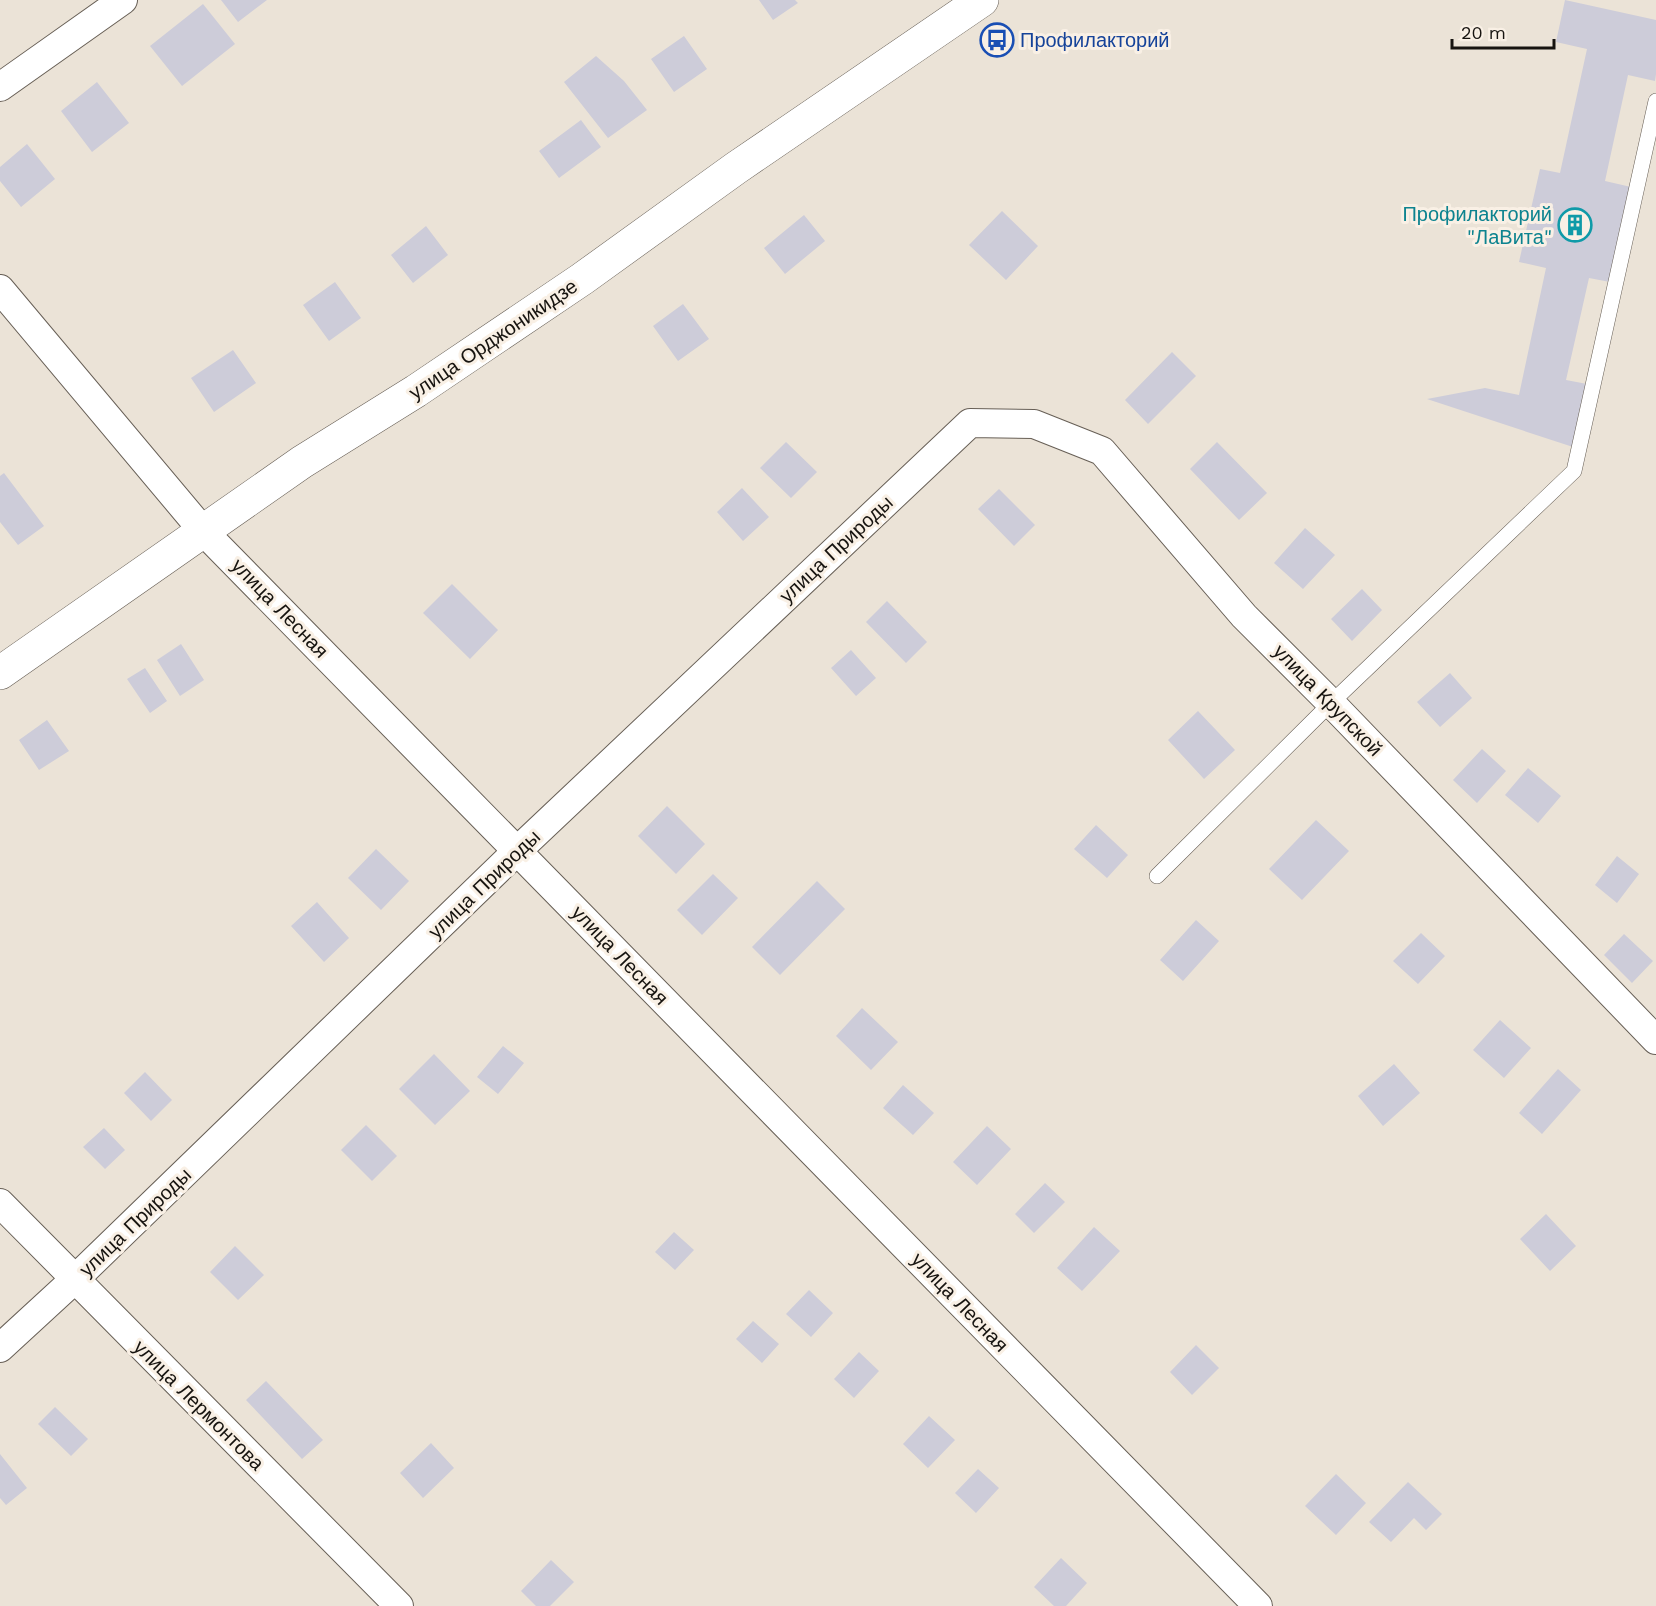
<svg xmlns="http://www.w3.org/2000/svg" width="1656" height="1606" viewBox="0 0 1656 1606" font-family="'Work Sans',sans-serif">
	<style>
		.building { fill: #cdccd9 }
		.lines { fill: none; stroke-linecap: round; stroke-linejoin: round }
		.lane-casing { stroke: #675f56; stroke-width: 16 }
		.street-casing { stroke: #675f56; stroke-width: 30 }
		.primary-casing { stroke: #675f56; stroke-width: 34 }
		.lane { stroke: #fff; stroke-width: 15 }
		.street { stroke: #fff; stroke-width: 28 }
		.primary { stroke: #fff; stroke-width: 33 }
		.labels { text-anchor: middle; stroke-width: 6; stroke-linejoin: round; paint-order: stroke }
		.transit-label { font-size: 20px; fill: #164399; stroke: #f9f0e5; text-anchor: start }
		.culture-label { font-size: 20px; fill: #0d838f; stroke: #f9f0e5; text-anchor: end }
		.street-label { font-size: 20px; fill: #171410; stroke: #f9f0e5 }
	</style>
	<rect width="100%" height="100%" fill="#ebe3d7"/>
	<path class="building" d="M221 0H267L238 22Z
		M759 0H795L798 3 773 20Z
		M1565 0 1656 20V74L1655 81 1628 75 1605 181 1631 187 1610 282 1589 278 1566 380 1587 384 1573 447 1427 399 1485 388 1519 395 1546 268 1519 262 1540 169 1560 173 1587 49 1556 42Z
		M203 4 235 44 182 86 150 46Z
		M684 36 707 69 674 92 651 59Z
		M596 56 624 81 647 110 608 138 564 82Z
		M97 82 129 123 92 152 61 111Z
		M581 120 601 147 559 178 539 151Z
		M27 144 55 179 21 207 0 181V167Z
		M1002 211 1038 246 1006 280 969 245Z
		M804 215 825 241 785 274 764 248Z
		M426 226 448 255 413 283 391 255Z
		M335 282 361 318 329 341 303 305Z
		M683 304 709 339 678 361 653 326Z
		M233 350 256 383 214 412 191 378Z
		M1172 352 1196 376 1148 424 1125 400Z
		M786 442 817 472 791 498 760 468Z
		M1217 442 1267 493 1239 520 1190 469Z
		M4 473 44 526 18 545 0 522V476Z
		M742 488 769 517 743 541 717 512Z
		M999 489 1035 525 1014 546 978 509Z
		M1305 528 1335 555 1303 589 1274 563Z
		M452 584 498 630 470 659 423 613Z
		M1362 589 1382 610 1352 641 1331 619Z
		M887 601 927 642 906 663 866 622Z
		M181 644 204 680 180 696 157 660Z
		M851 650 876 678 856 696 831 668Z
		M145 668 167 701 150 713 127 679Z
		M1450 673 1472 698 1440 727 1417 702Z
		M1198 711 1235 750 1204 779 1168 740Z
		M47 720 69 751 39 770 19 740Z
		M1482 749 1506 771 1477 803 1453 780Z
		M1528 768 1561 796 1538 823 1505 795Z
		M667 806 705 844 676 874 638 836Z
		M1316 820 1349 851 1302 900 1269 869Z
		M1096 825 1128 855 1107 878 1074 849Z
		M376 849 409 881 381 910 348 878Z
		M1617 856 1639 874 1617 903 1595 885Z
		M713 874 738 898 702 935 677 910Z
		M817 881 845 909 780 975 752 947Z
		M317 902 349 938 324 962 291 926Z
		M1196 920 1219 941 1183 981 1160 960Z
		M1421 933 1445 956 1418 984 1393 961Z
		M1624 934 1653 961 1632 983 1604 955Z
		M862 1008 898 1042 871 1070 836 1036Z
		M1500 1020 1531 1048 1504 1078 1473 1050Z
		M503 1046 524 1063 498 1094 477 1077Z
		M434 1054 470 1091 435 1125 399 1089Z
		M1394 1064 1420 1093 1383 1126 1358 1096Z
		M1558 1069 1581 1090 1542 1134 1519 1113Z
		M145 1072 172 1100 151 1121 124 1093Z
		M903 1085 934 1113 913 1135 883 1108Z
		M366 1125 397 1156 372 1181 341 1150Z
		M987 1126 1011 1149 977 1185 953 1162Z
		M104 1128 125 1150 105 1169 83 1147Z
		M1045 1183 1065 1202 1034 1233 1015 1214Z
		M1546 1214 1576 1246 1550 1271 1520 1239Z
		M1094 1227 1120 1251 1082 1291 1057 1268Z
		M674 1232 694 1250 675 1270 655 1252Z
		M235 1246 264 1275 238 1300 210 1272Z
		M809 1290 833 1313 811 1337 786 1314Z
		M753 1321 779 1344 762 1363 736 1339Z
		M1196 1345 1219 1368 1192 1395 1170 1372Z
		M859 1352 879 1371 854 1398 834 1379Z
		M266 1381 323 1440 302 1459 246 1400Z
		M55 1407 88 1439 71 1456 38 1424Z
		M929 1416 955 1440 928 1468 903 1444Z
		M431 1443 454 1468 423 1498 400 1473Z
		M0 1454 27 1488 6 1505 0 1498Z
		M978 1469 999 1488 976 1513 955 1493Z
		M1336 1474 1366 1503 1336 1535 1305 1506Z
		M1408 1482 1442 1514 1426 1530 1414 1518 1391 1542 1369 1522Z
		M1061 1558 1087 1583 1066 1606H1054L1034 1587Z
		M551 1560 574 1582 550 1606H536L521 1591Z"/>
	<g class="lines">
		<g class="lane-casing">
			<path id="lane" d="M1157 876 1331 703 1574 471 1656 101"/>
		</g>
		<g class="street-casing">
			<path id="street" d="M0 87 123 0
				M0 289 204 532 1258 1606
				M0 1203 399 1606
				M0 1348 75 1279 517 851 970 423 1034 424 1102 451 1244 616 1331 703 1656 1040"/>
		</g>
		<g class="primary-casing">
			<path id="primary" d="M0 673 302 462 416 391 582 279 736 168 982 0"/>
		</g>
		<use href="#lane" class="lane"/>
		<use href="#street" class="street"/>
		<use href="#primary" class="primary"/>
	</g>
	<defs>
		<g id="bus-ring" transform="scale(1.725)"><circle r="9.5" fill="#f9f0e5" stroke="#1a4fb4" stroke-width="1.5"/><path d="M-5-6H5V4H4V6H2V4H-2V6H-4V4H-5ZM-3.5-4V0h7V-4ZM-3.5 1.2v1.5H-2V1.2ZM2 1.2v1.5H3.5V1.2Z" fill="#1a4fb4"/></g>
		<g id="building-ring" transform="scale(1.725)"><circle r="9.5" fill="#f9f0e5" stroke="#0f9aa8" stroke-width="1.5"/><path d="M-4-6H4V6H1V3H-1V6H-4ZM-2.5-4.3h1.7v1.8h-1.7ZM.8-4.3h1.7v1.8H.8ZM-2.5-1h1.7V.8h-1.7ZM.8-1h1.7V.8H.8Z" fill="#0f9aa8"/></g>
	</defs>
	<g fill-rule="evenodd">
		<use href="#bus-ring" x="997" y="40"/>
		<use href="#building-ring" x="1575" y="225"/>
	</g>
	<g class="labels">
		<g class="transit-label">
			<text x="1020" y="47">Профилакторий</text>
		</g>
		<g class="culture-label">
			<text x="1552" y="221">Профилакторий<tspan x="1552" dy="23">"ЛаВита"</tspan></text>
		</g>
		<g class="street-label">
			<text transform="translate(493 339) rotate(-34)" y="7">улица Орджоникидзе</text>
			<text transform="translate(836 549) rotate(-43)" y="7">улица Природы</text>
			<text transform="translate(280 608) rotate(46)" y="7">улица Лесная</text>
			<text transform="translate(1328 700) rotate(46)" y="7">улица Крупской</text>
			<text transform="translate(484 884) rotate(-44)" y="7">улица Природы</text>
			<text transform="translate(620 955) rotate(46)" y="7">улица Лесная</text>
			<text transform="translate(135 1222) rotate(-44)" y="7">улица Природы</text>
			<text transform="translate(960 1302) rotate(46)" y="7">улица Лесная</text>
			<text transform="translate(199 1405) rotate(45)" y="7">улица Лермонтова</text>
		</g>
	</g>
	<path d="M1452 39v9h102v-9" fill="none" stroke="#171410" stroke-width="3"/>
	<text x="1461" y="39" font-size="18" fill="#171410" stroke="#f9f0e5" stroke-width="4.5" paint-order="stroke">20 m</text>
</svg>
